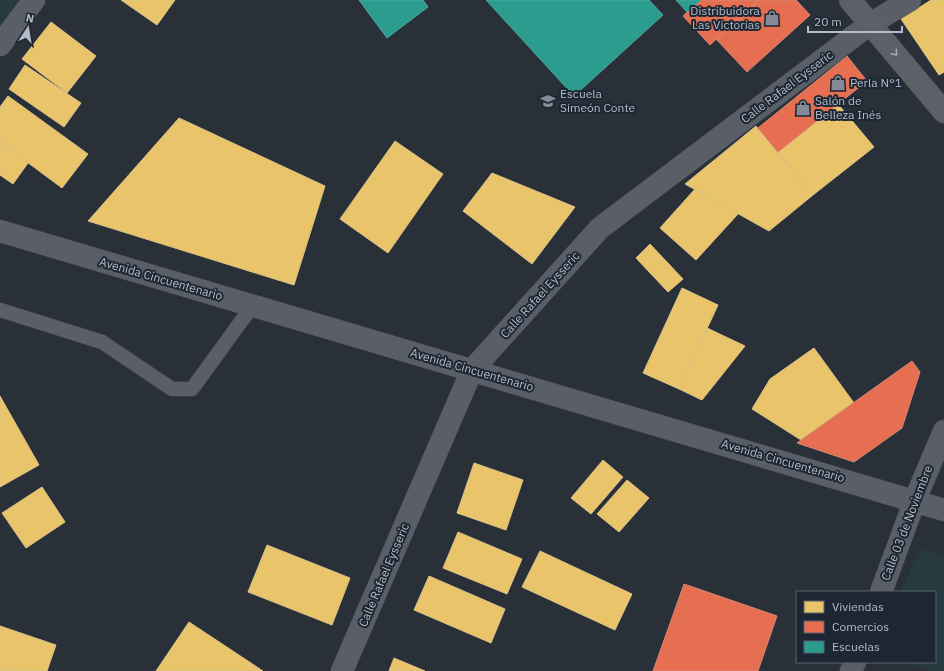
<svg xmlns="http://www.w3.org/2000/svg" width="944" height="671" viewBox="0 0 944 671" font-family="'IBM Plex Sans',sans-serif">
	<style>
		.green { fill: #273a3e }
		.homes { fill: #e9c46a; stroke: #d9c286 }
		.shops { fill: #e76f51; stroke: #d88675 }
		.schools { fill: #2a9d8f; stroke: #53a6a0 }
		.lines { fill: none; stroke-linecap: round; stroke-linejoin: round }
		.service-casing { stroke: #484c53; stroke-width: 15 }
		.minor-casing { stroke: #484c53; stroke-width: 23 }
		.tertiary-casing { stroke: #484c53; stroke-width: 23 }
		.primary-casing { stroke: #484c55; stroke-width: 23 }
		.service { stroke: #5a5e66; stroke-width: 14 }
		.minor { stroke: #5a5e66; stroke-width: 22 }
		.tertiary { stroke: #5a5e66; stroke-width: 22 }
		.primary { stroke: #5c6168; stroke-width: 22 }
		.oneway { stroke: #a2aab6 }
		.labels { text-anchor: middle; stroke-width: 4; stroke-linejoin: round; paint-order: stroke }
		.poi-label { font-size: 12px; fill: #b4bcc9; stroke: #1d2633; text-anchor: start }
		.street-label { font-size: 12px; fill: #b4bcc9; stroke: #1d2633 }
	</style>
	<rect width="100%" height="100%" fill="#2a3038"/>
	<path class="green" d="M0 0H20L0 29Z
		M920 549 944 556V671H930L907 662H935V592H900Z"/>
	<path class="homes" d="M121 0H175L157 25Z
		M931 0H944V72L939 75 901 19Z
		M51 22 96 56 67 93 22 59Z
		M25 65 81 103 64 127 9 89Z
		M8 96 88 154 62 188 0 142V107Z
		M838 104 874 147 813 195 778 152Z
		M179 118 325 186 294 285 88 221Z
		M756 126 813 195 769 231 685 184Z
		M395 141 443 174 388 253 340 219Z
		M0 142 28 163 13 184 0 175Z
		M492 173 575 207 532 264 463 211Z
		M695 189 738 214 696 260 660 228Z
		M650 244 683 279 668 292 636 258Z
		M682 288 718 305 679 389 643 373Z
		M707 328 745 346 702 400 679 389Z
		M814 348 854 403 801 440 752 409 770 379Z
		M0 396 39 465 0 487Z
		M603 460 623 477 591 514 571 498Z
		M474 463 523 480 506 530 457 513Z
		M627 480 649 498 619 532 597 514Z
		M42 487 65 522 26 548 2 513Z
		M458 532 522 559 507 594 443 568Z
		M267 545 350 578 332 625 248 592Z
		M540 551 632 594 615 630 522 587Z
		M429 576 505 609 491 643 414 610Z
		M189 622 263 671H156Z
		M0 626 56 645 47 671H0Z
		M394 658 425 671H389Z"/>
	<path class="shops" d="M701 0H759L710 45 683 16Z
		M759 0H796L810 15 747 72 716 39Z
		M847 56 867 81 778 152 758 128Z
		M912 361 920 372 902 428 854 462 797 443Z
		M684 584 777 616 758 671H653Z"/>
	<path class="schools" d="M359 0H423L428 7 387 38Z
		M486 0H649L663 15 574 96Z
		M676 0H701L687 12Z"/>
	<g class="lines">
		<g class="service-casing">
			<path id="service" d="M0 310 102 342 172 389H192L253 305"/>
		</g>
		<g class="minor-casing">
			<path id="minor" d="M0 231 944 510
				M881 592 915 500 944 431
				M342 671 472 370 600 228 870 24 910 0
				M851 671 855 662"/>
		</g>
		<g class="tertiary-casing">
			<path id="tertiary" d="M0 45 34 0"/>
		</g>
		<g class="primary-casing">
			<path id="primary" d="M850 0 944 112"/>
		</g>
		<use href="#service" class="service"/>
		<use href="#minor" class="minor"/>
		<use href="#tertiary" class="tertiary"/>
		<use href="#primary" class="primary"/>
	</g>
	<defs><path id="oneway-chevron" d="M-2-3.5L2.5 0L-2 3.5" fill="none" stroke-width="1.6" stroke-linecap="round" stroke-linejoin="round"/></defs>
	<use class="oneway" href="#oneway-chevron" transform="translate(895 53) rotate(50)"/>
	<defs>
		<g id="shop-bare" transform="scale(1.2)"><path d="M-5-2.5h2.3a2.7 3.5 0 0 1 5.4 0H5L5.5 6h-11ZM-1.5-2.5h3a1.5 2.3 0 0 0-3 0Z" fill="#848b96" stroke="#1d2633" stroke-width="2.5" paint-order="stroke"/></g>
		<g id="school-bare" transform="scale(1.2)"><path d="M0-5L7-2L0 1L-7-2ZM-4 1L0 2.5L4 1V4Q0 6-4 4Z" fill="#848b96" stroke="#1d2633" stroke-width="2.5" paint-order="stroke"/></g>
	</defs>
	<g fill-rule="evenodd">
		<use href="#shop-bare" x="772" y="18"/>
		<use href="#shop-bare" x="838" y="83"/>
		<use href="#school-bare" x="548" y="101"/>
		<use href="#shop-bare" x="803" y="108"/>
	</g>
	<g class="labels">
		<g class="poi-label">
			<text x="760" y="15" text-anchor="end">Distribuidora<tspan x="760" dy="14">Las Victorias</tspan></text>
			<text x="850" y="87">Perla N°1</text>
			<text x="560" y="98">Escuela<tspan x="560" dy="14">Simeón Conte</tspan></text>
			<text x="815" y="105">Salón de<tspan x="815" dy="14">Belleza Inés</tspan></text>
		</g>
		<g class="street-label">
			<text transform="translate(787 87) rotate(-37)" y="4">Calle Rafael Eysseric</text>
			<text transform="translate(161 279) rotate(16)" y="4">Avenida Cincuentenario</text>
			<text transform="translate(540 295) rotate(-48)" y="4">Calle Rafael Eysseric</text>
			<text transform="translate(472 370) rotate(16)" y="4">Avenida Cincuentenario</text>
			<text transform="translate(783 461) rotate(16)" y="4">Avenida Cincuentenario</text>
			<text transform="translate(907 523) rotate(-69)" y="4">Calle 03 de Noviembre</text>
			<text transform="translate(384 575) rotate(-67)" y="4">Calle Rafael Eysseric</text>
		</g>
	</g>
	<rect x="796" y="591" width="140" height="72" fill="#1d2633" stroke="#59626f"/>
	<rect x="804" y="601" width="20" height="12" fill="#e9c46a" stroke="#59626f"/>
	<text x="832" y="611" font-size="12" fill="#b4bcc9">Viviendas</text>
	<rect x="804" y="621" width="20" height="12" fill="#e76f51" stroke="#59626f"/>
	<text x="832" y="631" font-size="12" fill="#b4bcc9">Comercios</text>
	<rect x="804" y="641" width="20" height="12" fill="#2a9d8f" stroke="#59626f"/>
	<text x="832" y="651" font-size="12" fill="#b4bcc9">Escuelas</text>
	<g transform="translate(28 28) rotate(12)" stroke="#1d2633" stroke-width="3" paint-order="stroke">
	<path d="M0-3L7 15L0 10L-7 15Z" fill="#b4bcc9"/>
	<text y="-6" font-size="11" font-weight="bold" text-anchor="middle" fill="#b4bcc9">N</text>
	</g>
	<path d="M808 26v6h94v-6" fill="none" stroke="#b4bcc9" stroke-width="2"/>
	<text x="814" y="26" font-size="12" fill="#b4bcc9" stroke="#1d2633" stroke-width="3" paint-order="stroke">20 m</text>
</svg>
